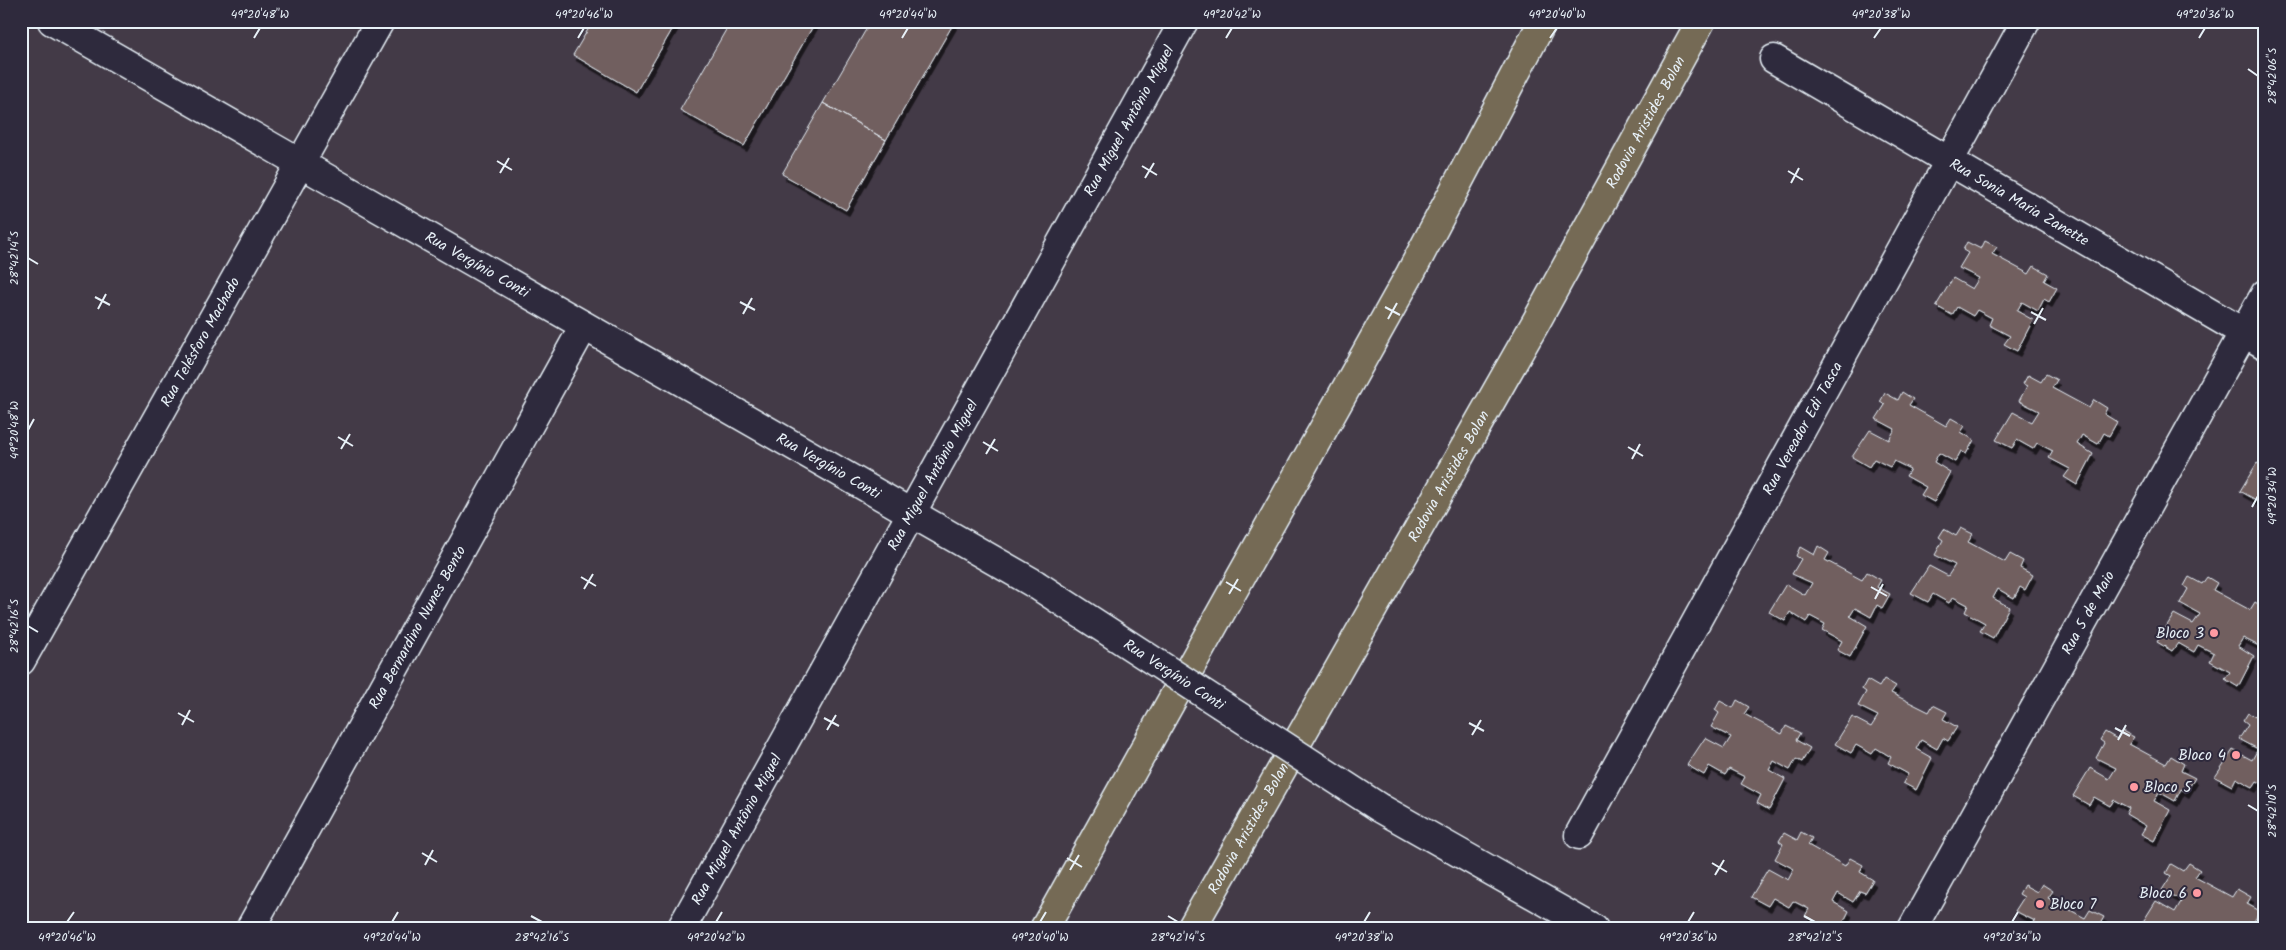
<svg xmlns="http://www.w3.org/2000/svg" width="2286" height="950" viewBox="0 0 2286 950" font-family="Kalam,sans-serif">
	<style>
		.building { fill: #715e5e; stroke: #e8f1f8; filter: url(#shadow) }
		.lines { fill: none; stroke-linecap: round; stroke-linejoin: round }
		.minor-casing { stroke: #e8f1f8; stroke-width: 31 }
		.trunk-casing { stroke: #e8f1f8; stroke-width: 31 }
		.minor { stroke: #2f2a3d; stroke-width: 28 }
		.trunk { stroke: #746b55; stroke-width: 28 }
		.minor-bridge-casing { stroke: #e8f1f8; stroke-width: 31; stroke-linecap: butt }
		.minor-bridge { stroke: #2f2a3d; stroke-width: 28 }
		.ticks { fill: none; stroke: #e8f1f8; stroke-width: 2 }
		.poi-dot { fill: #ff9aa2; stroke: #2f2a3d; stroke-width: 2 }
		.labels { text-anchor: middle; stroke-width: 4; stroke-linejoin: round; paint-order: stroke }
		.street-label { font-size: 15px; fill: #e8f1f8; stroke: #2f2a3d }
		.poi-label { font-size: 15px; fill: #e8f1f8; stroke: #2f2a3d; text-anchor: end }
		.neatline { fill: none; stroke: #e8f1f8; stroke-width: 2 }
		.ticks-label { font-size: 12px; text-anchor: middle; fill: #e8f1f8 }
	</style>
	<defs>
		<filter id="shadow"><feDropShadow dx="3" dy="5.5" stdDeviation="0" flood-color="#0009"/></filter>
	</defs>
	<rect width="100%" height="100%" fill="#433a47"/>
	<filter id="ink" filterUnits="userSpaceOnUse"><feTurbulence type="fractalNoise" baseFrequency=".02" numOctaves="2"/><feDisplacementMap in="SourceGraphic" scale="10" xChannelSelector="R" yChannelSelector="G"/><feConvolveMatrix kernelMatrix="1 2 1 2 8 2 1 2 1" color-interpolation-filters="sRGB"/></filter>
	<g filter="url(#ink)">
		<path class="building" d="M593 21H674L676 23 636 92 573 55Z
			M731 21H816L744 146 680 110Z
			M871 21H955L886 140 823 103Z
			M823 103 886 140 846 210 782 174Z
			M1985 241 1997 247 1992 254 2029 274 2034 266 2048 274 2044 281 2057 288 2049 302 2044 299 2038 311 2022 302 2017 311 2033 320 2017 351 2004 344 2010 336 1989 325 1992 318 1977 310 1973 316 1957 307 1952 315 1936 306 1953 278 1972 289 1979 278 1959 268 1968 253 1963 250 1967 242 1981 249Z
			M2046 374 2057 380 2052 388 2089 408 2094 400 2107 408 2104 414 2117 422 2109 436 2104 433 2098 444 2082 435 2077 444 2093 454 2077 485 2064 477 2070 469 2049 458 2053 451 2037 443 2033 449 2017 440 2012 448 1996 440 2013 412 2032 422 2039 411 2019 401 2027 386 2023 384 2028 375 2041 382Z
			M1902 392 1913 399 1909 405 1946 426 1951 418 1965 426 1961 432 1974 440 1966 454 1961 451 1955 462 1939 453 1934 462 1950 472 1934 502 1921 495 1926 487 1906 476 1910 469 1894 461 1890 467 1874 459 1869 467 1852 457 1870 430 1889 440 1895 429 1876 419 1885 405 1880 402 1885 393 1898 400Z
			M2257 463 2265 467V494L2261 491 2256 500 2240 491Z
			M1961 528 1973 534 1968 542 2005 562 2010 554 2023 561 2020 568 2033 575 2025 590 2020 587 2014 598 1998 589 1993 598 2009 607 1993 638 1980 631 1985 623 1965 612 1968 605 1953 597 1949 603 1933 594 1928 602 1911 593 1929 566 1948 576 1955 565 1935 555 1943 540 1939 537 1944 529 1956 536Z
			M1818 546 1829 553 1825 560 1862 580 1867 572 1881 580 1877 587 1890 594 1882 608 1877 605 1871 617 1855 608 1850 616 1867 626 1850 657 1837 650 1842 641 1822 630 1825 624 1810 616 1806 622 1790 612 1785 621 1769 612 1786 584 1805 595 1812 583 1792 574 1801 559 1796 556 1800 547 1814 555Z
			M2189 577 2202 584 2207 577 2217 583 2213 590 2250 610 2255 602 2265 608V635L2259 646 2243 638 2238 646 2254 656 2238 687 2225 679 2230 672 2210 661 2214 653 2198 645 2194 652 2178 643 2172 651 2157 642 2174 614 2193 624 2200 614 2180 603 2188 589 2184 586Z
			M1884 679 1896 686 1891 693 1929 712 1933 705 1947 712 1943 719 1957 727 1948 741 1943 738 1937 749 1921 740 1916 749 1932 758 1916 790 1903 783 1908 774 1888 763 1891 757 1876 748 1872 754 1856 745 1851 753 1835 744 1852 717 1871 727 1878 716 1858 706 1866 692 1862 689 1867 680 1879 687Z
			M1737 700 1749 707 1744 714 1782 734 1786 726 1800 733 1796 740 1810 748 1802 762 1796 759 1790 770 1774 761 1769 770 1785 779 1769 810 1757 803 1761 795 1741 784 1745 777 1729 769 1725 775 1709 766 1704 775 1687 765 1705 738 1724 748 1731 737 1711 727 1719 713 1715 710 1720 701 1733 708Z
			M2248 713 2261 720 2265 713V785L2257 781 2253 787 2236 778 2232 786 2215 777 2233 750 2252 760 2258 749 2239 739 2248 725 2243 721Z
			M2122 731 2134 737 2129 744 2166 764 2171 756 2184 764 2181 771 2195 778 2186 792 2181 789 2175 801 2159 792 2154 801 2170 810 2154 841 2141 834 2146 826 2126 814 2129 808 2114 800 2110 806 2094 797 2089 805 2073 796 2090 768 2109 779 2116 768 2096 758 2104 743 2100 740 2105 732 2117 739Z
			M1801 832 1812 838 1808 845 1845 866 1850 858 1863 865 1860 872 1873 880 1865 893 1860 891 1853 902 1838 893 1833 902 1849 911 1840 929H1824L1825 927 1805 916 1809 909 1793 901 1789 907 1773 898 1768 906 1751 897 1768 869 1788 880 1794 869 1775 859 1783 844 1779 841 1784 833 1797 840Z
			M2189 863 2200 870 2195 877 2232 897 2237 889 2251 897 2247 904 2260 911 2252 925 2247 922 2243 929H2233L2225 925 2223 929 2139 928 2156 901 2175 912 2182 900 2162 890 2171 876 2166 873 2171 864 2183 871Z
			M2042 884 2053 891 2048 898 2085 918 2090 910 2104 917 2100 924 2108 929H2030L2035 921 2015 911 2024 897 2019 894 2024 885 2037 892Z
			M2009 922 2022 929H2005Z"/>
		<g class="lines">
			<g class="minor-casing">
				<g id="minor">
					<path id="s1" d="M52 21 1035 584"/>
					<path id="s2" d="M1774 59 2265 345"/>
					<path id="s3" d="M21 661 380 21"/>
					<path d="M1380 808 1594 929"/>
					<path id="s4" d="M1579 835 2026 21"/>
					<path id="s5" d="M250 929 584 326"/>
					<path id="s6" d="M681 929 1184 21"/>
					<path id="s7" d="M1912 929 2265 294"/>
				</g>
			</g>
			<g class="trunk-casing">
				<g id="trunk">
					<path d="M1044 929 1410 274 1543 21"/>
					<path id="s8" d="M1191 929 1536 322 1701 21"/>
				</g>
			</g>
			<use href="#minor" class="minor"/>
			<use href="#trunk" class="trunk"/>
			<g class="minor-bridge-casing">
				<g id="minor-bridge">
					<path id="s9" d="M1035 584 1380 808"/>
				</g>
			</g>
			<use href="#minor-bridge" class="minor-bridge"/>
		</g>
	</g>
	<path class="ticks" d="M254 38 260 28M578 38 584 28M902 38 908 28M1226 38 1232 28M1550 38 1557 28M1874 38 1881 28M2199 38 2205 28M2248 69 2258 76M497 161 512 170M1142 166 1157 175M1788 171 1803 180M500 173 509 158M1145 178 1154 163M1791 183 1799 168M28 258 38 264M95 297 110 305M740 302 755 310M1385 307 1400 315M98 309 106 294M2031 312 2046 320M743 314 752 298M1388 319 1397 303M2034 324 2043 308M28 430 34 419M338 437 353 446M983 442 998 451M1628 447 1643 456M341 449 350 434M986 454 995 439M1632 459 1640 444M2252 507 2258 496M581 577 596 586M1226 582 1241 591M1871 587 1887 596M584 589 593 574M1229 594 1238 579M1875 599 1883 584M28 626 38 632M178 713 194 722M824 718 839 726M1469 723 1484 731M182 725 190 710M2115 728 2130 736M827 730 836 715M1472 735 1481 720M2118 740 2126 725M2248 805 2258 811M422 853 437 862M1067 858 1082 867M1712 863 1727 872M425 865 433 850M1070 870 1079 855M1715 875 1724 860M531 916 542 922M1168 916 1178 922M1804 916 1815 922M67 922 74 912M392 922 398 912M716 922 722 912M1040 922 1046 912M1364 922 1370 912M1688 922 1694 912M2012 922 2018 912"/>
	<g class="poi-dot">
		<circle cx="2214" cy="633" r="5"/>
		<circle cx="2236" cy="755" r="5"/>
		<circle cx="2134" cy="787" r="5"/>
		<circle cx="2197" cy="893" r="5"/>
		<circle cx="2040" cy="904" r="5"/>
	</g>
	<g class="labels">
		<g class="street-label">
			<text dy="5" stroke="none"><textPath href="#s6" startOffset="924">Rua Miguel Antônio Miguel</textPath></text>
			<text dy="5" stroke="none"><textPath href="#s8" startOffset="926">Rodovia Aristides Bolan</textPath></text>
			<text dy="5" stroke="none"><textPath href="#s2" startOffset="284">Rua Sonia Maria Zanette</textPath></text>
			<text dy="5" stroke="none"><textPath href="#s1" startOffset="490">Rua Vergínio Conti</textPath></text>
			<text dy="5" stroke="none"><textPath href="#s3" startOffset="366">Rua Telésforo Machado</textPath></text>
			<text dy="5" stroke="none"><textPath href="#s4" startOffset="464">Rua Vereador Edi Tasca</textPath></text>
			<text dy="5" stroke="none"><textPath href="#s1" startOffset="895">Rua Vergínio Conti</textPath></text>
			<text dy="5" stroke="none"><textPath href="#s6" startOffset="519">Rua Miguel Antônio Miguel</textPath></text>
			<text dy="5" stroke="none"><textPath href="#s8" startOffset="521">Rodovia Aristides Bolan</textPath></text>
			<text dy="5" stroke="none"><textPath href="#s7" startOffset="362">Rua 5 de Maio</textPath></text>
			<text dy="5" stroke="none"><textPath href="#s5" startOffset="345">Rua Bernardino Nunes Bento</textPath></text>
			<text dy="5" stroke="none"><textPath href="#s9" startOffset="166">Rua Vergínio Conti</textPath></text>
			<text dy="5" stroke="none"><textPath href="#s8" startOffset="116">Rodovia Aristides Bolan</textPath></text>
			<text dy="5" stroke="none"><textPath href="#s6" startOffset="114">Rua Miguel Antônio Miguel</textPath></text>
		</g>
		<g class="poi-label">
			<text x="2204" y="638">Bloco 3</text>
			<text x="2226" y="760">Bloco 4</text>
			<text x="2144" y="792" text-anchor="start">Bloco 5</text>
			<text x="2187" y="898">Bloco 6</text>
			<text x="2050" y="909" text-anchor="start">Bloco 7</text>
		</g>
	</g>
	<rect width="2286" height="950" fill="none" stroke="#2f2a3d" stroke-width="55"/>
	<rect x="28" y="28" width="2230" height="894" class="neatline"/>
	<g class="ticks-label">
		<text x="260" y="18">49°20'48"W</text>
		<text x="584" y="18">49°20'46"W</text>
		<text x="908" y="18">49°20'44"W</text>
		<text x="1232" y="18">49°20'42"W</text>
		<text x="1557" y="18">49°20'40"W</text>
		<text x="1881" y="18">49°20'38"W</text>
		<text x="2205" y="18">49°20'36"W</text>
		<text transform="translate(2272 76) rotate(-90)" y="4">28°42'06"S</text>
		<text transform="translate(14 258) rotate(-90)" y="4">28°42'14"S</text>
		<text transform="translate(14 430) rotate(-90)" y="4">49°20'48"W</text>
		<text transform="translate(2272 496) rotate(-90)" y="4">49°20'34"W</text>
		<text transform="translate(14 626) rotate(-90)" y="4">28°42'16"S</text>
		<text transform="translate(2272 811) rotate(-90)" y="4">28°42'10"S</text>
		<text x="67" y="941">49°20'46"W</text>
		<text x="392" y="941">49°20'44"W</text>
		<text x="542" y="941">28°42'16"S</text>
		<text x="716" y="941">49°20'42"W</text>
		<text x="1040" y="941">49°20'40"W</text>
		<text x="1178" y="941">28°42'14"S</text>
		<text x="1364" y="941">49°20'38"W</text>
		<text x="1688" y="941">49°20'36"W</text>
		<text x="1815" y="941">28°42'12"S</text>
		<text x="2012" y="941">49°20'34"W</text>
	</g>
</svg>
